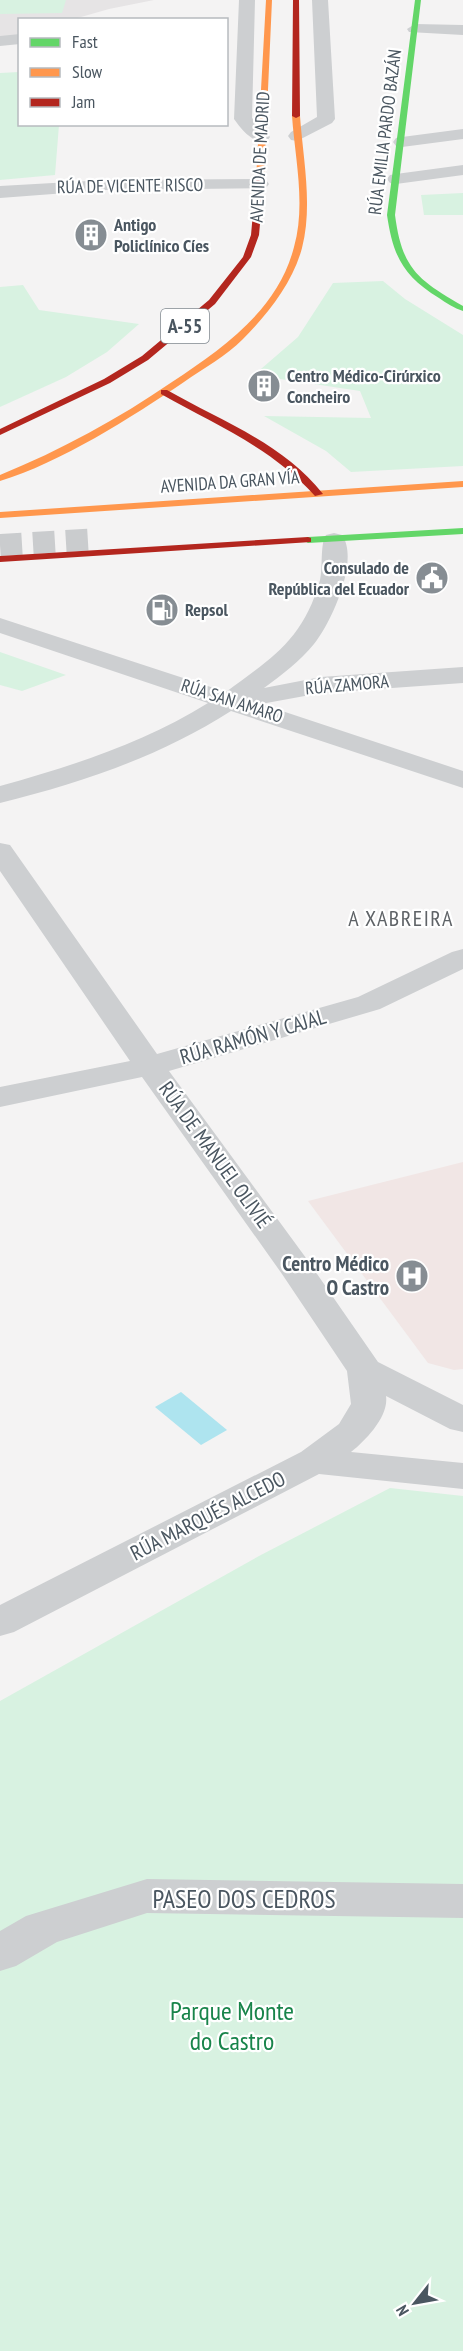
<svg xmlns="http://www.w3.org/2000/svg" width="463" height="2351" viewBox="0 0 463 2351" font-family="'PT Sans Narrow',sans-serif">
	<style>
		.education { fill: #e6e4e5 }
		.medical { fill: #f1e6e5 }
		.green { fill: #d8f2e1 }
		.water { fill: #aee4ef }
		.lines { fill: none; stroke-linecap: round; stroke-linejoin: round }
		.primary-tunnel { stroke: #caccce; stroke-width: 22; stroke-dasharray: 22 11; stroke-linecap: butt }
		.street { fill: #cdcfd1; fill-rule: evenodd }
		.fast { fill: #63d668; fill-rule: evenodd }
		.slow { fill: #ff974d; fill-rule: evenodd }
		.jam { fill: #b3261e; fill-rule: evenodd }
		.labels { text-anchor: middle; stroke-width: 4.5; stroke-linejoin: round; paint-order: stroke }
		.far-street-label { font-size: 18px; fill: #4a5660; stroke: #fff }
		.far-poi-label { font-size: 18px; font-weight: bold; fill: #4a5660; stroke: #fff; text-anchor: start }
		.shield { fill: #fff; stroke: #808990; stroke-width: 1.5 }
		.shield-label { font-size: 20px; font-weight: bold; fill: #4a5660 }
		.street-label { font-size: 21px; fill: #4a5660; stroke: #fff }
		.poi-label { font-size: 21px; font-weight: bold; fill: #4a5660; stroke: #fff; text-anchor: end }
		.neighbourhood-label { font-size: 22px; letter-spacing: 1.5px; fill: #5f6367; stroke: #fff }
		.near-street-label { font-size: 26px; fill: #4a5660; stroke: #fff }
		.near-park-label { font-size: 26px; fill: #18844a; stroke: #fff }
	</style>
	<rect width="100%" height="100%" fill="#f4f3f3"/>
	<path class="education" d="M0 0H154L109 9 74 19 20 20 19 36 0 38Z"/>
	<path class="medical" d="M463 1162V1369L454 1370 428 1363 308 1201Z"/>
	<path class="green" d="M0 0H66L62 13 0 14Z
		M19 72 20 124 59 125 55 175 0 180V73Z
		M463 193V215H424L421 195Z
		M383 281 405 299 463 335V466L351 472 326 451 264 416 371 418 360 391 254 375 298 337 333 283Z
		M23 285 39 310 139 324 107 352 66 377 0 407V287Z
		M0 652 66 675 22 691 0 685Z
		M390 1488 463 1496V2351H0V1701L259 1556Z"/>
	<path class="water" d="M181 1392 227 1430 201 1445 155 1407Z"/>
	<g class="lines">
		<path class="primary-tunnel" d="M0 545 98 539"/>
		<path class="street" d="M239 0H255L252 118 270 137 267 141C253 144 242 130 234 119Z
			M312 0H328L335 119 332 123 297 141 291 140 288 136 291 132 317 117Z
			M415 24 463 25V35L409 32 407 29Z
			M20 34V44L0 46V36Z
			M463 129V139L402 147 396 146 393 142 396 138 402 137Z
			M463 165V175L396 184 390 183 387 179 390 175 396 174Z
			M260 179 266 180 269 184 266 188 106 190 0 198V186L106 180Z
			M334 533 342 535C360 560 331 623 314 644 300 661 282 675 264 688L321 677 463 667V683L321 693 261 704 463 771V788L231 711C161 756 81 783 0 803V786C72 766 144 743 208 703L0 633V618L226 692C273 657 303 640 320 580 323 568 320 543 326 535Z
			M0 843 10 845 157 1054 358 997 452 952 463 949V969L380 1009 169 1071 306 1258 378 1362 463 1405V1432L450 1429 386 1396C389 1416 366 1440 351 1452L463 1463V1489L319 1474 14 1632 0 1636V1605L301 1452 339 1424 351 1404 347 1371 282 1274 142 1077 0 1107V1087L130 1061 0 871Z
			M147 1879 463 1884V1918L147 1913 57 1942 16 1966 0 1971V1931L26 1916Z"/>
		<path class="fast" d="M415 0H421L395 215C402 269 418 280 463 306V311C454 308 446 303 439 298 403 276 393 256 387 215Z
			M463 528V534L308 543 303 540 308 537Z"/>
		<path class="slow" d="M266 0H272L264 179 260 181 256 179Z
			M296 114 300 116C303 159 313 205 302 248 293 282 268 314 243 339 226 356 204 368 184 382 132 417 60 463 0 481V475C61 450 118 419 172 382 223 348 278 310 294 247 306 204 295 159 292 116Z
			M463 481V487L0 518V512Z"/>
		<path class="jam" d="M293 0H299L300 116 296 118 292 116Z
			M260 177 264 179 259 235 251 257 215 304 148 360 110 383 0 435V429L104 379 142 356 209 300 243 257 251 235 256 179Z
			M161 390H167C221 421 283 443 323 494L315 496C272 448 216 425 161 394Z
			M308 537 311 538V542L0 562V556Z"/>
	</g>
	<defs>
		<g id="building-disc" transform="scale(1.725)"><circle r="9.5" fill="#868d93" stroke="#fff"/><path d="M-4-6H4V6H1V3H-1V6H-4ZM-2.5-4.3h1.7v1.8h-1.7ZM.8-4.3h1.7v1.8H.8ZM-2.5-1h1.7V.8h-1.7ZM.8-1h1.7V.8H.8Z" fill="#fff"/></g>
		<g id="civic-disc" transform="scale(1.725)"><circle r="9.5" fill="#868d93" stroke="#fff"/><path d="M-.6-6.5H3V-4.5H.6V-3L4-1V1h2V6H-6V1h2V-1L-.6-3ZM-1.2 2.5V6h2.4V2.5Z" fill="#fff"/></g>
		<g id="fuel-disc" transform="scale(1.725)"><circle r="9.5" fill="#868d93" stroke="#fff"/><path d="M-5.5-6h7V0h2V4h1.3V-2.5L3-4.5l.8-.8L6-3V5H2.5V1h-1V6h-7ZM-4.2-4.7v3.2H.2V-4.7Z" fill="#fff"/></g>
		<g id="hospital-disc" transform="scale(1.725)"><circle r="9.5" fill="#868d93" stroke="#fff"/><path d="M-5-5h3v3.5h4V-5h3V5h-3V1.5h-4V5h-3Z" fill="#fff"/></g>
	</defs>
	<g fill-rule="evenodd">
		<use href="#building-disc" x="91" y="235"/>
		<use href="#building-disc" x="264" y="386"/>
		<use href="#civic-disc" x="432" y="578"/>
		<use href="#fuel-disc" x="162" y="610"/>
		<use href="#hospital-disc" x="412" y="1276"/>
	</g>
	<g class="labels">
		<g class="far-street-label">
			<text transform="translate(385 132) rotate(-83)" y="6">RÚA EMILIA PARDO BAZÁN</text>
			<text transform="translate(260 157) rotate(-87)" y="6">AVENIDA DE MADRID</text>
			<text transform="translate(130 186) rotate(-1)" y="6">RÚA DE VICENTE RISCO</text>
			<text transform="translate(230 482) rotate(-4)" y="6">AVENIDA DA GRAN VÍA</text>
			<text transform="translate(347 685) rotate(-5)" y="6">RÚA ZAMORA</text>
			<text transform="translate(232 701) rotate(18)" y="6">RÚA SAN AMARO</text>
		</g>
		<g class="far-poi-label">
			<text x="114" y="231">Antigo<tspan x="114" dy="21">Policlínico Cíes</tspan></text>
			<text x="287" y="382">Centro Médico-Cirúrxico<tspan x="287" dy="21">Concheiro</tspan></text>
			<text x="409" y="574" text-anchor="end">Consulado de<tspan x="409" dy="21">República del Ecuador</tspan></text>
			<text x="185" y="616">Repsol</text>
		</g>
		<rect class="shield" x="161" y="309" width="48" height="34" rx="4.5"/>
		<g class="shield-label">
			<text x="185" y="333">A-55</text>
		</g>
		<g class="street-label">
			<text transform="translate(253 1037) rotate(-16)" y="7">RÚA RAMÓN Y CAJAL</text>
			<text transform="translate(215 1155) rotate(54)" y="7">RÚA DE MANUEL OLIVIÉ</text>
			<text transform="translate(208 1516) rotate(-27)" y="7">RÚA MARQUÉS ALCEDO</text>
		</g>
		<g class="poi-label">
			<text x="389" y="1271">Centro Médico<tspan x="389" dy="24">O Castro</tspan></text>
		</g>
		<g class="neighbourhood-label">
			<text x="401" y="926">A XABREIRA</text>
		</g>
		<g class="near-street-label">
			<text x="244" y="1908">PASEO DOS CEDROS</text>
		</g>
		<g class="near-park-label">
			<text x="232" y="2020">Parque Monte<tspan x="232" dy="30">do Castro</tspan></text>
		</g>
	</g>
	<rect x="18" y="18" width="210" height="108" fill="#ffffff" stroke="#b7bbbf" stroke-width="1.5"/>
	<rect x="30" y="38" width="30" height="9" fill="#63d668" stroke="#b7bbbf" stroke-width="1.5"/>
	<text x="72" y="48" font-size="18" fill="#4a5660">Fast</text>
	<rect x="30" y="68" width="30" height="9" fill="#ff974d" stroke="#b7bbbf" stroke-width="1.5"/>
	<text x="72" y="78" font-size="18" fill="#4a5660">Slow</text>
	<rect x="30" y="98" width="30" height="9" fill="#b3261e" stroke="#b7bbbf" stroke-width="1.5"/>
	<text x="72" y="108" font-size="18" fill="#4a5660">Jam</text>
	<g transform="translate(415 2303) rotate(239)" stroke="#ffffff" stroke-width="4.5" paint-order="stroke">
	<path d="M0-4.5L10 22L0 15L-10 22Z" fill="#4a5660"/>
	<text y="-9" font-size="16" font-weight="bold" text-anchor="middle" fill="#4a5660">N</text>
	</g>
</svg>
